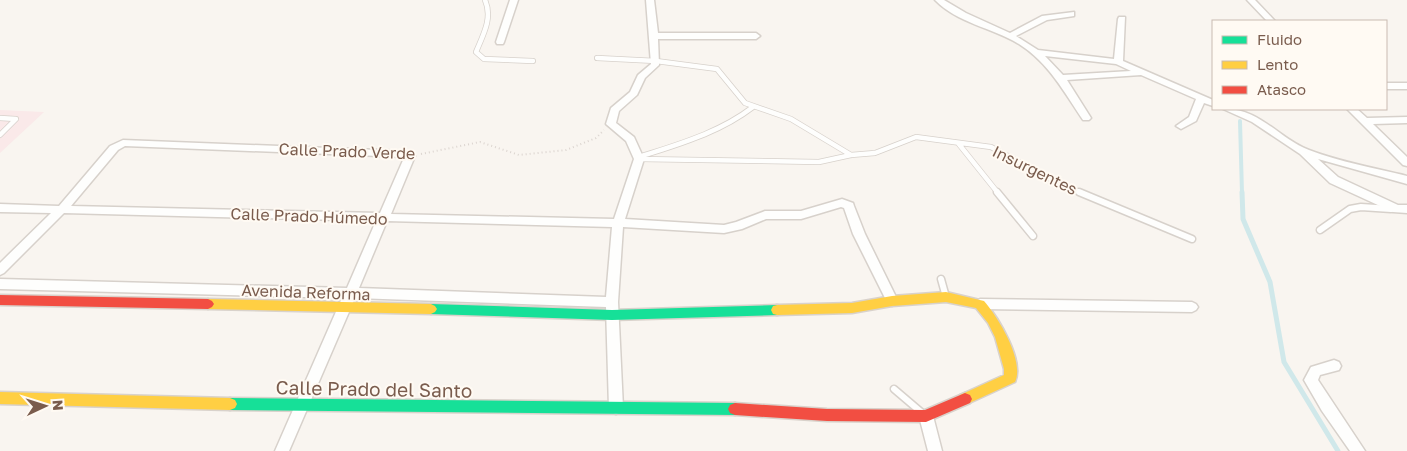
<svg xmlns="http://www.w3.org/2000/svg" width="1407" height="451" viewBox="0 0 1407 451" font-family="'Golos Text',sans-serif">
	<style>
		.medical { fill: #fae9e9 }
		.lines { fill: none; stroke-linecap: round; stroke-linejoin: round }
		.stream-far1 { stroke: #d0e8ea; stroke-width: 4 }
		.stream { stroke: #d0e8ea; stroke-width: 5 }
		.lane-far1-casing { stroke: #d7d1cb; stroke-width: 6 }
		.lane-casing { stroke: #d7d1cb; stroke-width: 9 }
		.street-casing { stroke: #d7d1cb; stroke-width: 3 }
		.fast-casing { stroke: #d9d2cb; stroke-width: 3 }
		.slow-casing { stroke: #d9d2cb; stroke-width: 3 }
		.jam-casing { stroke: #d9d2cb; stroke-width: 3 }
		.path { stroke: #dcd5d0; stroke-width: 2; stroke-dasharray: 1 3; stroke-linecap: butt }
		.lane-far1 { stroke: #fefefd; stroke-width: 4.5 }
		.lane { stroke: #fefefd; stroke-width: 6 }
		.street { fill: #fefefd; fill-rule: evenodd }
		.fast { fill: #16e098; fill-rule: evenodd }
		.slow { fill: #ffcf43; fill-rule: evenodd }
		.jam { fill: #f24e42; fill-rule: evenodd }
		.labels { text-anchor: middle; stroke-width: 4; stroke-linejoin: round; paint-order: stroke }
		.street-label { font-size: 16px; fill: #7a5c4d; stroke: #fffaf3 }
		.near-street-label { font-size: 19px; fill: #7a5c4d; stroke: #fffaf3 }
	</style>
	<rect width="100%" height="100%" fill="#f9f5f0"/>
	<path class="medical" d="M0 110 44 112 0 153Z"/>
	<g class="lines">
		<path class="stream-far1" d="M1240 121 1242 193"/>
		<path class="stream" d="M1242 192 1243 219 1270 282 1284 362 1338 451"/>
		<g class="lane-far1-casing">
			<path id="lane-far1" d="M485 0C493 18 483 35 476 52L484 59 533 61
				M597 58 656 61 717 69 745 103 791 119 851 155
				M0 118 16 119 0 135
				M958 143 998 193
				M639 157C679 144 719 133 753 107
				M639 159 819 162 851 155 875 153 916 137 991 147 1060 184 1082 193"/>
		</g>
		<g class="lane-casing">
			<path id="lane" d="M997 192 1033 236
				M1079 192 1192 239
				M1320 230 1350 209 1361 207 1391 209
				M941 279 946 297
				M894 389 921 412"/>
		</g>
		<g class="street-casing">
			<path id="street" d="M510 0H518L504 42 503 44H497L496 42Z
				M646 0H654L658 33H756L760 36 756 39H658L659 65 645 78 637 95 619 111 616 123 634 137 644 159 625 219 724 225 736 222 765 211H801L842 199 853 203 854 206 865 234 898 301 896 304 892 306 888 304 853 234 844 208 841 207 801 219H766L742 229 724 233 623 227 618 302 623 408 621 412 616 414 611 412 609 408 606 307 355 298 289 451H275L342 298 0 289V279L347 288 376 221 64 213 4 273 0 275V263L51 213 0 212V204L59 206 110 146 123 140 405 151 415 156 391 214 614 219 634 159 626 141 606 124 611 108 630 92 638 75 651 64ZM125 146 404 157V158L380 213 71 206 118 150ZM387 221 612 227 606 297 359 288Z
				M935 0H944L966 13 1010 33 1042 16 1074 12V16L1047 20 1016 36 1038 50 1114 59 1118 19 1119 17H1125L1123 61 1213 100V106L1204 103 1196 121 1181 129 1176 126 1189 117 1196 99 1141 75 1067 80 1091 118 1089 120H1083C1064 92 1049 63 1019 44 993 28 957 23 935 0ZM1045 56 1116 64 1131 71 1063 75Z
				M1247 0H1255L1275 21H1267Z
				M1386 83H1407V89H1386Z
				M1223 109C1259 107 1279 139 1309 150 1340 162 1375 168 1407 176V184L1318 159 1338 177 1398 205H1407V213L1393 212 1330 183 1300 154 1252 122Z
				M1347 109H1357L1367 118 1407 117V123L1373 124 1407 157V166L1403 165Z
				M980 299 1192 302 1196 304 1198 307 1196 310 1192 312 980 309 976 307 974 304 976 301Z
				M1334 360 1339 362 1341 366 1339 370 1320 375 1318 380 1365 451H1350L1322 411 1304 380 1311 367Z
				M926 410 931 412 933 416 942 451H928L919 416 921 412Z"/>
		</g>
		<g class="fast-casing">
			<path id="fast" d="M431 304 612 310 777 305 781 306 783 310 781 314 777 315 612 320 431 314 427 312 425 309 427 306Z
				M230 398 735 403 740 405 742 409 740 413 735 415 230 410 225 408 223 404 225 400Z"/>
		</g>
		<g class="slow-casing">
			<path id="slow" d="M946 292 984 301C998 317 1025 361 1015 382L965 405 960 403 958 399 960 395 1004 375V369L995 337 988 323 976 308 946 302 892 306 852 313 777 315 773 314 771 310 773 306 777 305 852 303 892 296Z
				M208 299 431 304 435 306 437 309 435 312 431 314 208 309 204 307 202 304 204 301Z
				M0 392 230 398 235 400 237 404 235 408 230 410 0 404Z"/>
		</g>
		<g class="jam-casing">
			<path id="jam" d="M0 295 208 299 212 301 214 304 212 307 208 309 0 305Z
				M965 393 970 395 972 399 970 403 926 422 827 421 735 415 730 413 728 409 730 405 735 403 827 409 925 410Z"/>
		</g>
		<path class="path" d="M421 154 480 142 519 155 566 150 596 138 604 130"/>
		<use href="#lane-far1" class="lane-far1"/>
		<use href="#lane" class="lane"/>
		<use href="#street" class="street"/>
		<use href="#fast" class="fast"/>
		<use href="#slow" class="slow"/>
		<use href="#jam" class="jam"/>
	</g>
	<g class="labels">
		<g class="street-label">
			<text transform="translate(347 151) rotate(2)" y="6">Calle Prado Verde</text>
			<text transform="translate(1035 170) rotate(26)" y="6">Insurgentes</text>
			<text transform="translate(309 216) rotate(2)" y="6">Calle Prado Húmedo</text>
			<text transform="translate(306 292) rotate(2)" y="6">Avenida Reforma</text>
		</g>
		<g class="near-street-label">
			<text transform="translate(374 389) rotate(1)" y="7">Calle Prado del Santo</text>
		</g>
	</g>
	<rect x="1212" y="20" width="175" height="90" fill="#fffaf3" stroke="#cabbb1"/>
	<rect x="1222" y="36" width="25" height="8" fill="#16e098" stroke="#cabbb1"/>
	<text x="1257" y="45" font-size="15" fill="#7a5c4d">Fluido</text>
	<rect x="1222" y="61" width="25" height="8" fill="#ffcf43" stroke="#cabbb1"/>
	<text x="1257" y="70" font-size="15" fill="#7a5c4d">Lento</text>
	<rect x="1222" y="86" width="25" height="8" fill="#f24e42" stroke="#cabbb1"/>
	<text x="1257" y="95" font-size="15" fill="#7a5c4d">Atasco</text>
	<g transform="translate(45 406) rotate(86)" stroke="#fffaf3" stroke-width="4" paint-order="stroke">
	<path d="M0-4L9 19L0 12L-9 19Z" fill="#7a5c4d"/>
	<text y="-8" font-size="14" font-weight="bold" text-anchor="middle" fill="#7a5c4d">N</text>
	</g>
</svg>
